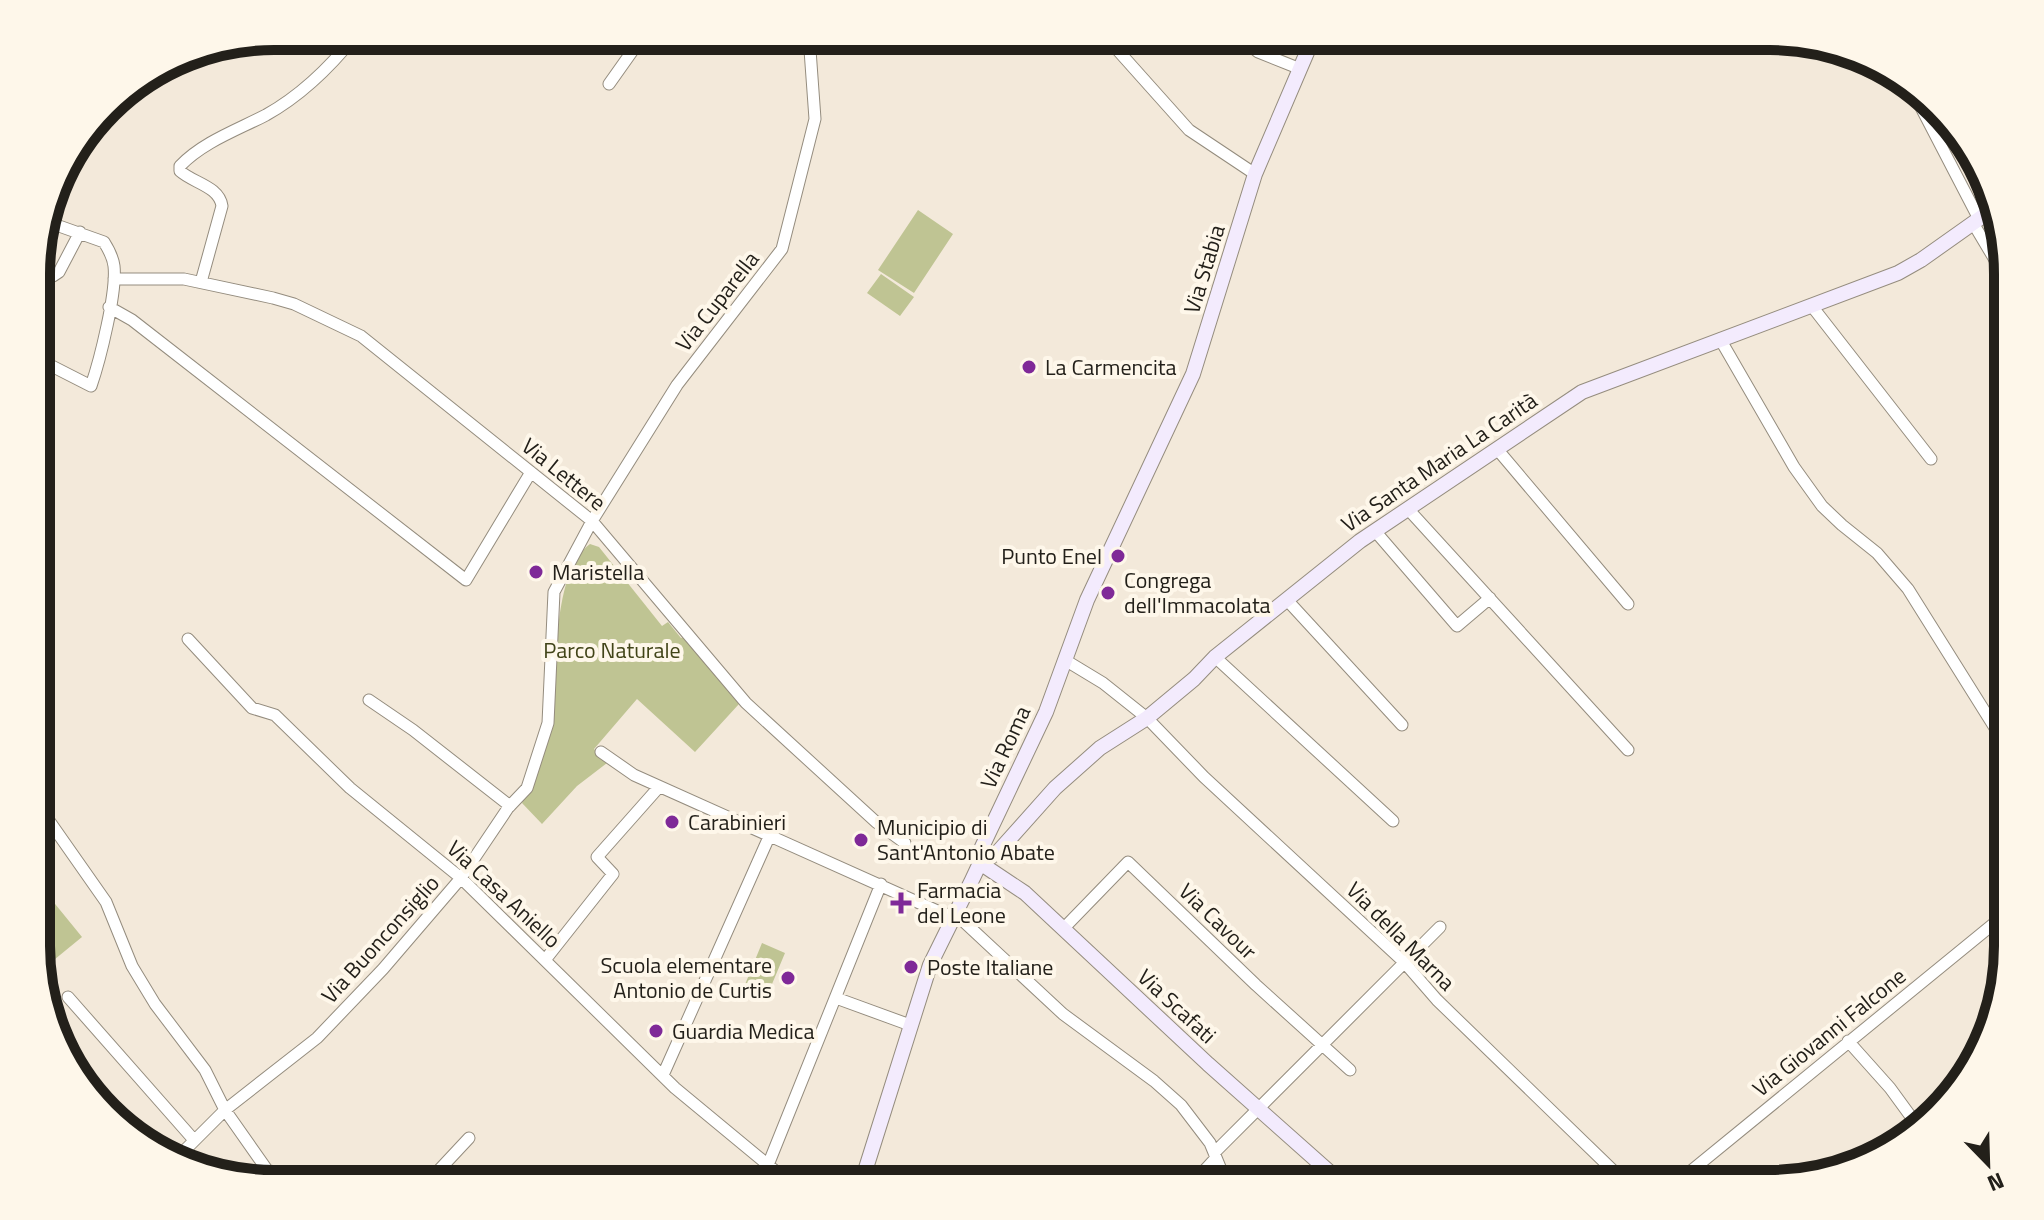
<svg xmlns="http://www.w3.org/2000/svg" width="2044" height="1220" viewBox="0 0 2044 1220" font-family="'Titillium Web',sans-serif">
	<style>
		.green { fill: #bfc493 }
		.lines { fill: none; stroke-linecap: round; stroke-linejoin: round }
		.street-casing { stroke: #948c7e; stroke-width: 13 }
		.secondary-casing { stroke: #948c7e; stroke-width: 16 }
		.street { stroke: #fff; stroke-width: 11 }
		.secondary { stroke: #f3ebfd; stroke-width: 14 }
		.poi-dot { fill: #7f2998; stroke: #fef7ea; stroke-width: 3 }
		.labels { text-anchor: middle; stroke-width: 8; stroke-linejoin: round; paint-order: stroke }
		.street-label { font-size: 22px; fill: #23201a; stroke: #fef7ea }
		.poi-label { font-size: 22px; fill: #23201a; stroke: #fef7ea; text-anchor: start }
		.park-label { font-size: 22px; fill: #414418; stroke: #fef7ea }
		.rim { fill: none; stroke: #23201a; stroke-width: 10 }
	</style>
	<rect width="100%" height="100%" fill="#f3e9da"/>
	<path class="green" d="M918 210 953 234 914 293 878 270Z
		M881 274 914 297 900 316 867 293Z
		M590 544 599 547 662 626 668 622 681 638 684 637 739 704 695 752 637 699 594 749 607 763 577 786 542 824 522 803C535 780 549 741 552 715 557 671 552 571 590 544Z
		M38 883 82 937 38 973Z
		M762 943 785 953 767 996 744 987Z"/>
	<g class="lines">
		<g class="street-casing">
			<path id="street" d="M1105 36 1189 130 1255 174
				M1238 36 1258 52 1298 68
				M609 84 643 36
				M1912 90 1979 219
				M1973 223 2007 280
				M38 274 53 276 59 272 80 232
				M114 279H184L273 298 294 304 361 336 592 521 746 703 876 822 905 843
				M201 282 222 206C219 186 193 183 180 171V166C203 142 237 130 266 115 300 96 331 66 355 36
				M1811 305 1931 459
				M109 307 132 320 466 580 531 472
				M1720 339 1794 467 1822 506 1842 525 1877 553 1908 589 2007 747
				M38 359 91 386C100 360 117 292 114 266 113 258 109 250 104 242L45 221
				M1497 449 1628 604
				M1408 509 1628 750
				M1375 531 1457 626 1490 598
				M1287 600 1402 725
				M188 639 252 708 275 715 350 788 461 878 675 1088 791 1184
				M1215 657 1393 821
				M1065 660 1103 683 1147 718 1204 777 1404 962 1437 1000 1627 1184
				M369 700 413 730 510 806
				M601 752 634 775 944 914 956 915 962 920 1063 1014 1154 1081 1181 1105 1210 1143 1227 1184
				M38 805 106 902 132 966 155 1004 205 1070 225 1110 277 1184
				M1063 929 1128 862 1256 985 1350 1070
				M545 960 613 874 597 857 659 787
				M68 997 194 1140
				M836 998 910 1025
				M1848 1041 1890 1088 1917 1125
				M663 1075 769 837
				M1214 1153 1440 927
				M177 1158 225 1110 317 1038 383 969 461 878 508 808 527 788 548 723 554 592 592 521 677 385 782 249 815 119 809 36
				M1689 1172 1711 1184
				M865 1173 881 1178 888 1184
				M426 1184 469 1138
				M755 1184 768 1165 881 884
				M1192 1184 1215 1159
				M1675 1184 2008 912"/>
		</g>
		<g class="secondary-casing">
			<path id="secondary" d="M980 863 997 853 1055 788 1100 748 1147 718 1194 679 1215 657 1360 541 1582 392 1898 273 1921 260 1993 209
				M980 863 1025 893 1208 1064 1343 1184
				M861 1184 930 965 972 880 980 863 982 847 1046 712 1087 600 1193 374 1255 174 1314 36"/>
		</g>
		<use href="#street" class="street"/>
		<use href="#secondary" class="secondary"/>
	</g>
	<g class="poi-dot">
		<circle cx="1029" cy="367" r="8"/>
		<circle cx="1118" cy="556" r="8"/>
		<circle cx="536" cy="572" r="8"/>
		<circle cx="1108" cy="593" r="8"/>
		<circle cx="672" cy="822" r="8"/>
		<circle cx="861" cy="840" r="8"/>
		<path d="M897 891h8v8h8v8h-8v8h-8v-8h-8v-8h8z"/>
		<circle cx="911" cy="967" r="8"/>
		<circle cx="788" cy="978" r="8"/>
		<circle cx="656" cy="1031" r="8"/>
	</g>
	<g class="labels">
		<g class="street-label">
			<text transform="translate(1204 269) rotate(-73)" y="8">Via Stabia</text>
			<text transform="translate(717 301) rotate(-52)" y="8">Via Cuparella</text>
			<text transform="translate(1439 462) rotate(-34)" y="8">Via Santa Maria La Carità</text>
			<text transform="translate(564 474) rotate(39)" y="8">Via Lettere</text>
			<text transform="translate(1005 747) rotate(-65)" y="8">Via Roma</text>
			<text transform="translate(504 894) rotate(43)" y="8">Via Casa Aniello</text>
			<text transform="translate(1218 921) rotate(44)" y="8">Via Cavour</text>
			<text transform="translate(1401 936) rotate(45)" y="8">Via della Marna</text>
			<text transform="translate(380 939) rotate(-48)" y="8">Via Buonconsiglio</text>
			<text transform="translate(1177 1006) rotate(43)" y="8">Via Scafati</text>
			<text transform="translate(1829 1032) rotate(-39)" y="8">Via Giovanni Falcone</text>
		</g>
		<g class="poi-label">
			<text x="1045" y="375">La Carmencita</text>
			<text x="1102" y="564" text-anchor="end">Punto Enel</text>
			<text x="552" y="580">Maristella</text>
			<text x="1124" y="588">Congrega<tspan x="1124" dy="25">dell'Immacolata</tspan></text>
			<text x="688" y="830">Carabinieri</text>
			<text x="877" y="835">Municipio di<tspan x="877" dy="25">Sant'Antonio Abate</tspan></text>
			<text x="917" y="898">Farmacia<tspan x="917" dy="25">del Leone</tspan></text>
			<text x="772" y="973" text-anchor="end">Scuola elementare<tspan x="772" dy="25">Antonio de Curtis</tspan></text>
			<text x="927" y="975">Poste Italiane</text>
			<text x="672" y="1039">Guardia Medica</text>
		</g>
		<g class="park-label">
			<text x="612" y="658">Parco Naturale</text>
		</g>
	</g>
	<path d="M0 0H2044V1220H0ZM274 50H1770A224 224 0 0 1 1994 274V946A224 224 0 0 1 1770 1170H274A224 224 0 0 1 50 946V274A224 224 0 0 1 274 50Z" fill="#fef7ea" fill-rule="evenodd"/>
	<path class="rim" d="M274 50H1770A224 224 0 0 1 1994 274V946A224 224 0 0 1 1770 1170H274A224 224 0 0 1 50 946V274A224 224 0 0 1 274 50Z"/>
	<g transform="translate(1988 1164) rotate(157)" stroke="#fef7ea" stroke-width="6" paint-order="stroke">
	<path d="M0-6L14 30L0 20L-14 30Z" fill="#23201a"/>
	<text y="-12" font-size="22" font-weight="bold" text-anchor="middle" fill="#23201a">N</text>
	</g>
</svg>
